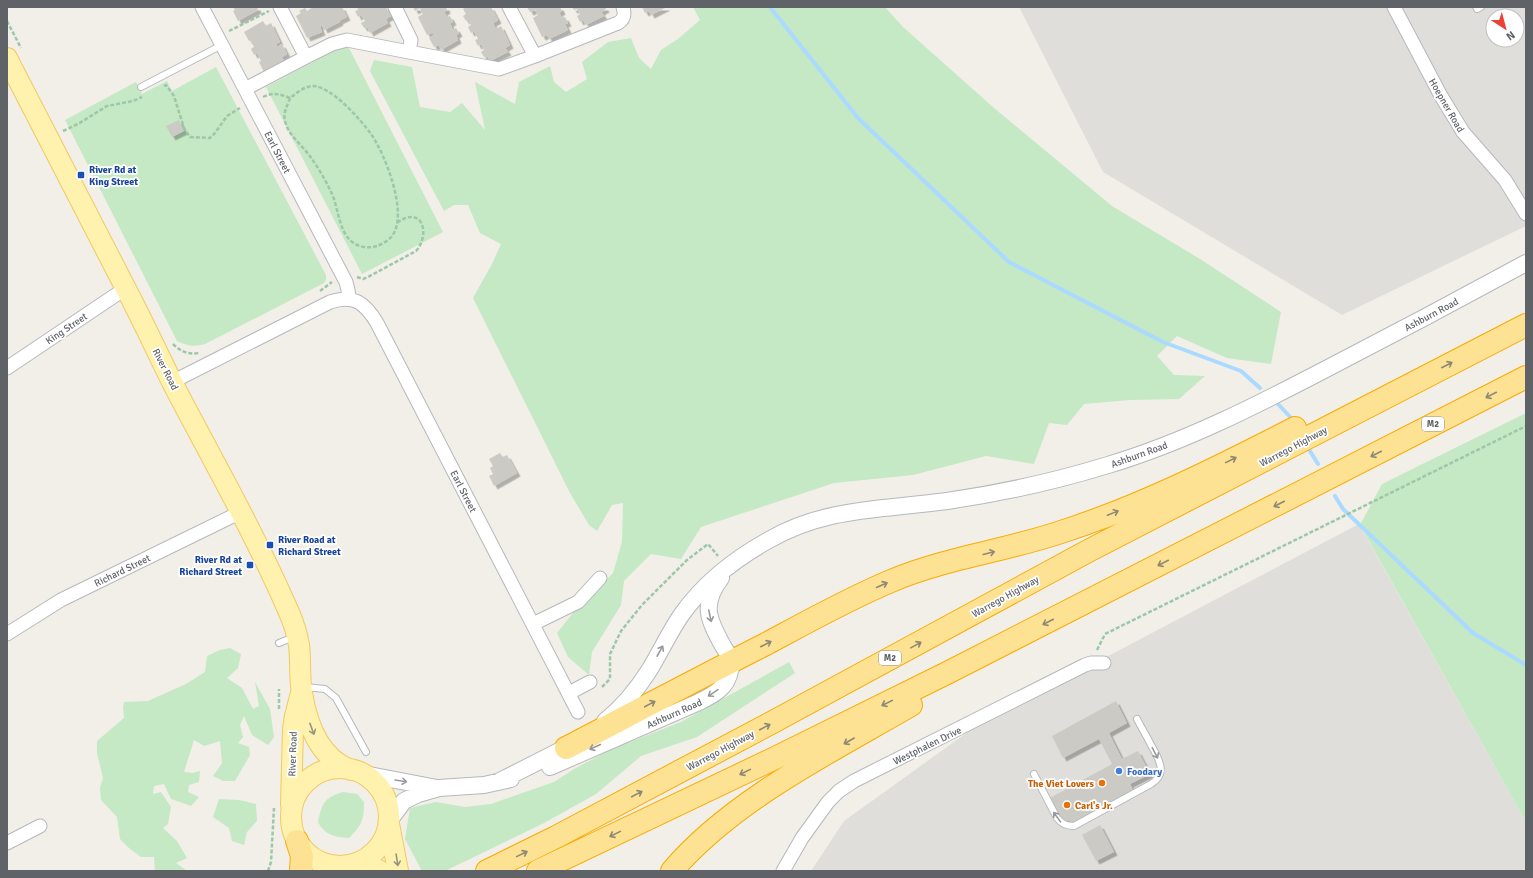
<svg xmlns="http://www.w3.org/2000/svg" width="1533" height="878" viewBox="0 0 1533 878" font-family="Signika,sans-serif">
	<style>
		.industrial { fill: #e0deda; fill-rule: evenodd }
		.green { fill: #c5e8c5 }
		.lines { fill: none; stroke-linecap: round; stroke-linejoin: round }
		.stream { stroke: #aadaff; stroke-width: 4 }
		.building { fill: #cccac5; filter: url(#shadow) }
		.service-casing { stroke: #b5b8bc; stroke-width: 8 }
		.minor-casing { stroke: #b5b8bc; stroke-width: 15 }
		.tertiary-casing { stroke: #b5b8bc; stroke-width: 18 }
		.primary-casing { stroke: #f2c960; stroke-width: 22 }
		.motorway-casing { stroke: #f9ab00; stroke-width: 24 }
		.path { stroke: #9cc7a9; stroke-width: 2.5; stroke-dasharray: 4 2; stroke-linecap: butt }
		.service { stroke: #fff; stroke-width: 6 }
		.minor { stroke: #fff; stroke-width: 13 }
		.tertiary { stroke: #fff; stroke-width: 16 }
		.primary { stroke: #fff2af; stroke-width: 20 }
		.motorway { stroke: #fde293; stroke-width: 22 }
		.oneway { stroke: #8e8975 }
		.oneway2 { stroke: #979a9d }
		.oneway3 { stroke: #979581 }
		.transit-dot { fill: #1a4fb4; stroke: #fff; stroke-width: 1.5 }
		.shop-dot { fill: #3f7fe0; stroke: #fff; stroke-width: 1.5 }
		.food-dot { fill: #e8710a; stroke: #fff; stroke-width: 1.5 }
		.labels { text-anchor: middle; stroke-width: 3.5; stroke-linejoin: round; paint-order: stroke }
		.shield { fill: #fff; stroke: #8f9295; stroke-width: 1 }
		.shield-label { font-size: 9px; font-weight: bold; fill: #5f6368 }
		.street-label { font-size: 10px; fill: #5f6368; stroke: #fff }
		.transit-label { font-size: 10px; font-weight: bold; fill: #164399; stroke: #fff; text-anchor: start }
		.shop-label { font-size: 10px; font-weight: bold; fill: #366cbe; stroke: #fff; text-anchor: start }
		.food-label { font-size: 10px; font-weight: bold; fill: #c56008; stroke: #fff; text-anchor: end }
	</style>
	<defs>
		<filter id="shadow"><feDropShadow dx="3.5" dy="3.5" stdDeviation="0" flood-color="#0004"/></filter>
	</defs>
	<rect width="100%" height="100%" fill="#f1efe8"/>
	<path class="industrial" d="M1019 7H1526V226L1342 315 1103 172ZM1493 16H1517V40H1493Z
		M1359 524 1526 822V871H811L844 821 979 724Z"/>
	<path class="green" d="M693 7H885L903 27 994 108 1112 206 1200 259 1281 312 1271 364 1227 358 1177 336 1157 356 1174 375 1205 376 1179 399 1130 400 1084 404 1067 425 1049 423 1034 464 986 456 913 475 834 483 701 527 681 559 651 554 624 581 621 605 592 652 589 675 568 657 557 633 577 608 613 573 622 542 623 503 612 505 597 531 589 525 570 493 473 298 492 264 501 244 480 233 468 205H454L444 211 370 71 374 60 412 67 420 107 450 112 462 103 485 130 475 82 515 104 519 82 550 66 554 82 566 92 587 79 582 62 608 42 631 38 639 58 651 69 661 50 678 39 700 20Z
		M344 48H349L443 232 362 274 266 87 334 51Z
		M216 67 326 275V279L324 283 205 344C194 347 187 346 177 341L65 120 136 82 142 94 167 81 172 91Z
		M1526 413V822L1360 525 1382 484Z
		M230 648 241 654 238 668 227 678 242 688 253 709 259 706 255 682 270 709 274 737 268 745 252 735 244 716 240 725 243 737 238 743 249 747 250 755 235 781H223L213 776 222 763 220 741 204 746 194 740 184 772 193 773 200 771 199 782 189 785 188 792 199 797 191 806 171 799 164 784 154 786 153 794 161 792 171 807 168 824 163 828 177 841 187 858 176 863 187 871H155L154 857H141L129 848 120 839 117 817 101 800 100 788 103 778 97 753V741L124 718 123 707 124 702 148 701 186 684 205 672 207 656 220 650Z
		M789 662 795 673 697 737 641 756 596 794 544 823 445 871H422L405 839 410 808 436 802 465 807 491 804 554 782 574 769 612 749 681 722Z
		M343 792 357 794 364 802C364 820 362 825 349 838 334 837 325 835 318 822 322 803 324 798 343 792Z
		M219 799 239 800 256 804 257 821 247 832 244 845 232 841 229 828 213 817Z"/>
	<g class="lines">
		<path class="stream" d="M770 7 858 118 1009 262 1163 342 1241 371 1260 388
			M1278 404 1292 419
			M1310 451 1318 464
			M1335 496 1343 509 1473 633 1526 665"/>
	</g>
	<path class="building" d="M233 7H257L258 10 238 21 233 11 235 10Z
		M313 7H342L347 17 339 21 340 22 324 30 322 25 320 27 322 32 307 38 296 16 301 13 299 11 305 8 307 11Z
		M357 7H386L391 16 386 19 388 23 370 33 367 27 364 28 361 23 365 21 361 15 358 17 355 11 358 10Z
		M413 7H446L447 10 444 12 447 17 450 16 453 22 450 23 452 28 453 30 456 28 459 33 456 35 458 40 441 50 439 45 434 47 429 38 434 35 432 33 427 35 418 17 423 14 421 12 420 8 415 11Z
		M466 7H491L498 20 493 23 496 29 501 26 510 45 505 48 508 52 490 61 487 56 484 57 481 52 484 50 481 44 478 46 475 40 478 39 474 31 471 33 468 27 471 25 468 19 466 21 463 16 466 14 463 9Z
		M527 7H560L562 11 559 13 562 18 565 17 568 23 565 24 568 30 549 39 547 35 542 37 533 18 538 15 536 12 535 10 530 12Z
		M572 7H605L606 9 601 12 604 16 586 25 583 20 580 22 577 16 580 14 577 9 574 10Z
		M642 7H667L651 15 649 11 645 13Z
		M263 21 266 26 271 23 280 42 276 44 277 47 282 44 287 54 282 57 284 61 264 72 259 62 261 61 257 53 254 55 251 49 254 47 251 40 249 41 244 32Z
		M179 120 184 131 172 137 166 126Z
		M500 453 503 457 507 455 517 473 494 486 489 476 493 474 490 468 493 466 489 459Z
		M1116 701 1127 723 1109 733 1122 759 1138 751 1150 774 1130 784 1133 790 1071 824 1069 820 1064 823 1050 798 1112 764 1099 739 1063 758 1052 736Z
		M1100 825 1114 852 1096 861 1082 835Z"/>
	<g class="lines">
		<g class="service-casing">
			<path id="service" d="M1476 7 1477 9 1481 7
				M141 87 222 45
				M279 643 294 637
				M305 687 325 689 336 698 366 752
				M1034 774 1057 818C1062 824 1066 826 1074 826L1151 784C1169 773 1158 758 1150 743 1146 735 1141 727 1137 719"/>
		</g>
		<g class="minor-casing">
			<path id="minor" d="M202 7 346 282 348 290 349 298
				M280 7 306 57 332 44 347 40 409 52
				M395 7 411 40 409 52 499 69 535 56
				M509 7 535 56 618 23C625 19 625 14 623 7
				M1394 7 1441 96 1463 132 1505 180 1526 214
				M245 89 306 57
				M7 368 126 288
				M172 382 330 302C354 294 365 303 377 323L578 712
				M533 624 578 602 600 578
				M7 634 61 600 241 512
				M569 693 590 682
				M7 843 40 826
				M783 871 802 838 828 802 839 791 854 781 1085 665 1091 663H1104"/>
		</g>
		<g class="tertiary-casing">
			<path id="tertiary" d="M605 721C623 707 638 688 650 669 661 651 670 631 682 614 704 583 735 559 767 541 825 507 882 510 947 501 1002 493 1056 481 1108 465 1185 442 1257 405 1328 368 1394 334 1460 299 1526 263
				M550 767 699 702C713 695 727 688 730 671 731 668 732 664 732 662 731 657 725 650 723 646 708 619 701 604 721 578
				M364 774 437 788
				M500 781 575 743
				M389 821 404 801 418 794 439 788 484 785 511 779"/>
		</g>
		<g class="primary-casing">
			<path id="primary" d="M7 58C46 134 86 210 125 287 142 319 157 352 173 384 212 459 254 532 288 610 293 621 297 633 299 645 301 660 299 677 302 693 307 724 319 758 351 770
				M291 817a49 49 0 1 1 98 0a49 49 0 1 1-98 0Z
				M291 805 293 729 295 716 301 693
				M389 824 398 871
				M358 863H366L380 871"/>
		</g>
		<g class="motorway-casing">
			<path id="motorway" d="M566 748C633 713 699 678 766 644 807 622 848 599 891 581 945 558 1005 551 1061 532 1142 506 1219 467 1295 428
				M297 841 302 856 301 871
				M487 871 556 837 771 723 1090 550 1526 325
				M538 871 773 759 947 673 1526 377
				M672 871C732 800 832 751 911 705"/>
		</g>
		<path class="path" d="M7 21 21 48
			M229 31 269 11
			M164 86 166 85 174 96 184 128 190 137 210 138 215 133 227 116 240 108
			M263 97C273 92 280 94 290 98 297 93 304 86 314 86 333 88 360 119 371 134 385 154 409 214 392 236 388 241 382 244 377 246 368 249 356 247 349 239 339 228 338 208 332 194 326 181 318 167 309 155 301 144 288 135 285 121 283 113 287 106 290 98
			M63 131 78 124 107 106 133 101 142 97
			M357 277 363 279 368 277 416 251C431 234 422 204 397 223
			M320 291 332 282
			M173 344C180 351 188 355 199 353
			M1097 650 1105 634 1526 426
			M602 687 610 679V654L621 631 642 605 687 560 708 544 718 556
			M279 709V689
			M268 871 271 862 274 808"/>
		<use href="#service" class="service"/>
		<use href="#minor" class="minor"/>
		<use href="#tertiary" class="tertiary"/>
		<use href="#primary" class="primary"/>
		<use href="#motorway" class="motorway"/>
	</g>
	<defs><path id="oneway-shaft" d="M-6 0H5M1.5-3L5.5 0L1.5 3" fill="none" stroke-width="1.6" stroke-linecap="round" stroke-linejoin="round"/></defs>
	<g class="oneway">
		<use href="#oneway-shaft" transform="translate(1447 365) rotate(-27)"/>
		<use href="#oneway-shaft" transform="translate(1491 395) rotate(153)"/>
		<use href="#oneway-shaft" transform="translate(1376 454) rotate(153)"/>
		<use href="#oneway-shaft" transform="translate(1231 460) rotate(-26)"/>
		<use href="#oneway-shaft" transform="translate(1279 504) rotate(153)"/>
		<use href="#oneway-shaft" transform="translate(1113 513) rotate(-22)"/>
		<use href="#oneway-shaft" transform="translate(989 553) rotate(-14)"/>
		<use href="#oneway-shaft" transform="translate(1163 563) rotate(153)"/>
		<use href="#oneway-shaft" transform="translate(882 585) rotate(-24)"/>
		<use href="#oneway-shaft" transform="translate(1048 622) rotate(153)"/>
		<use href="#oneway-shaft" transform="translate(766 644) rotate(-27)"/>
		<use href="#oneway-shaft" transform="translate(916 645) rotate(-29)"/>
		<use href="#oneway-shaft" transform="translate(887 703) rotate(154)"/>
		<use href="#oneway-shaft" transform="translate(650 704) rotate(-28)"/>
		<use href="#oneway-shaft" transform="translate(765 727) rotate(-28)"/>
		<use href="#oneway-shaft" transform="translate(849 741) rotate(150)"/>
		<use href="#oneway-shaft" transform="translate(745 772) rotate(154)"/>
		<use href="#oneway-shaft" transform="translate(637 794) rotate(-28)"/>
		<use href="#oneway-shaft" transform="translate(615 834) rotate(154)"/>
		<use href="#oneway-shaft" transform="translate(522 854) rotate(-26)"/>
	</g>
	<g class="oneway2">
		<use href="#oneway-shaft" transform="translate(710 616) rotate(78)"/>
		<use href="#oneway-shaft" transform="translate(660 651) rotate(-61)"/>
		<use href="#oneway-shaft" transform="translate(713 693) rotate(146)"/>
		<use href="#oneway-shaft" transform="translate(595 747) rotate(156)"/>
		<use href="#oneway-shaft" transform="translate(1155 753) rotate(62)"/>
		<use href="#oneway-shaft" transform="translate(401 781) rotate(9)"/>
		<use href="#oneway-shaft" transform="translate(1057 817) rotate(-126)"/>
	</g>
	<g class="oneway3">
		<use href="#oneway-shaft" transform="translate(312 729) rotate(70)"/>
		<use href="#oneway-shaft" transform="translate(397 860) rotate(81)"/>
	</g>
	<g class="transit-dot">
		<rect x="77" y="171" width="8" height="8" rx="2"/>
		<rect x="266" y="541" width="8" height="8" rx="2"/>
		<rect x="246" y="561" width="8" height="8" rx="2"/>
	</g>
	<circle class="shop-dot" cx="1119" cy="771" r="4"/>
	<g class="food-dot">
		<circle cx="1102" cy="783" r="4"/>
		<circle cx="1067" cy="805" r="4"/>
	</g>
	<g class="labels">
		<g class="shield">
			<rect x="1422" y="417" width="22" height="14" rx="3"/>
			<rect x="879" y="651" width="22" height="14" rx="3"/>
		</g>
		<g class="shield-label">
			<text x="1433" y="427">M2</text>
			<text x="890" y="661">M2</text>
		</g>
		<g class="street-label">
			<text transform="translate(1447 105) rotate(60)" y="4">Hoepner Road</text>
			<text transform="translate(278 152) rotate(63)" y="4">Earl Street</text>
			<text transform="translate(1431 314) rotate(-28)" y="4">Ashburn Road</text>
			<text transform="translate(66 328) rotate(-34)" y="4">King Street</text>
			<text transform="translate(166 369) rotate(63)" y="4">River Road</text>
			<text transform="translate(1293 446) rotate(-28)" y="4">Warrego Highway</text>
			<text transform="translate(1139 454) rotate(-20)" y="4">Ashburn Road</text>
			<text transform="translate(464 491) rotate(63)" y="4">Earl Street</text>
			<text transform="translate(122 570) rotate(-26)" y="4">Richard Street</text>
			<text transform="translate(1005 596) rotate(-29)" y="4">Warrego Highway</text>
			<text transform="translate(674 713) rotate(-24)" y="4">Ashburn Road</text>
			<text transform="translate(927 745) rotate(-26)" y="4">Westphalen Drive</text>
			<text transform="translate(720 750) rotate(-28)" y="4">Warrego Highway</text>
			<text transform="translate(292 754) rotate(-88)" y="4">River Road</text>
		</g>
		<g class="transit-label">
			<text x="89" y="173">River Rd at<tspan x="89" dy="12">King Street</tspan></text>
			<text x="278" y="543">River Road at<tspan x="278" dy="12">Richard Street</tspan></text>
			<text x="242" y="563" text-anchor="end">River Rd at<tspan x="242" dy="12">Richard Street</tspan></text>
		</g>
		<g class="shop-label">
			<text x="1127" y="775">Foodary</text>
		</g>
		<g class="food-label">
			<text x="1094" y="787">The Viet Lovers</text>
			<text x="1075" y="809" text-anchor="start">Carl's Jr.</text>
		</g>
	</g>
	<rect width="1533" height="878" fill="none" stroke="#5f6368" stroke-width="16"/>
	<g transform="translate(1505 28) rotate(144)"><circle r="19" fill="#ffffff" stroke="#bfc1c3"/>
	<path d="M0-3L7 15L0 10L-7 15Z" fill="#ea4335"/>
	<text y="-6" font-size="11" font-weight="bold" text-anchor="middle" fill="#5f6368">N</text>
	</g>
</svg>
